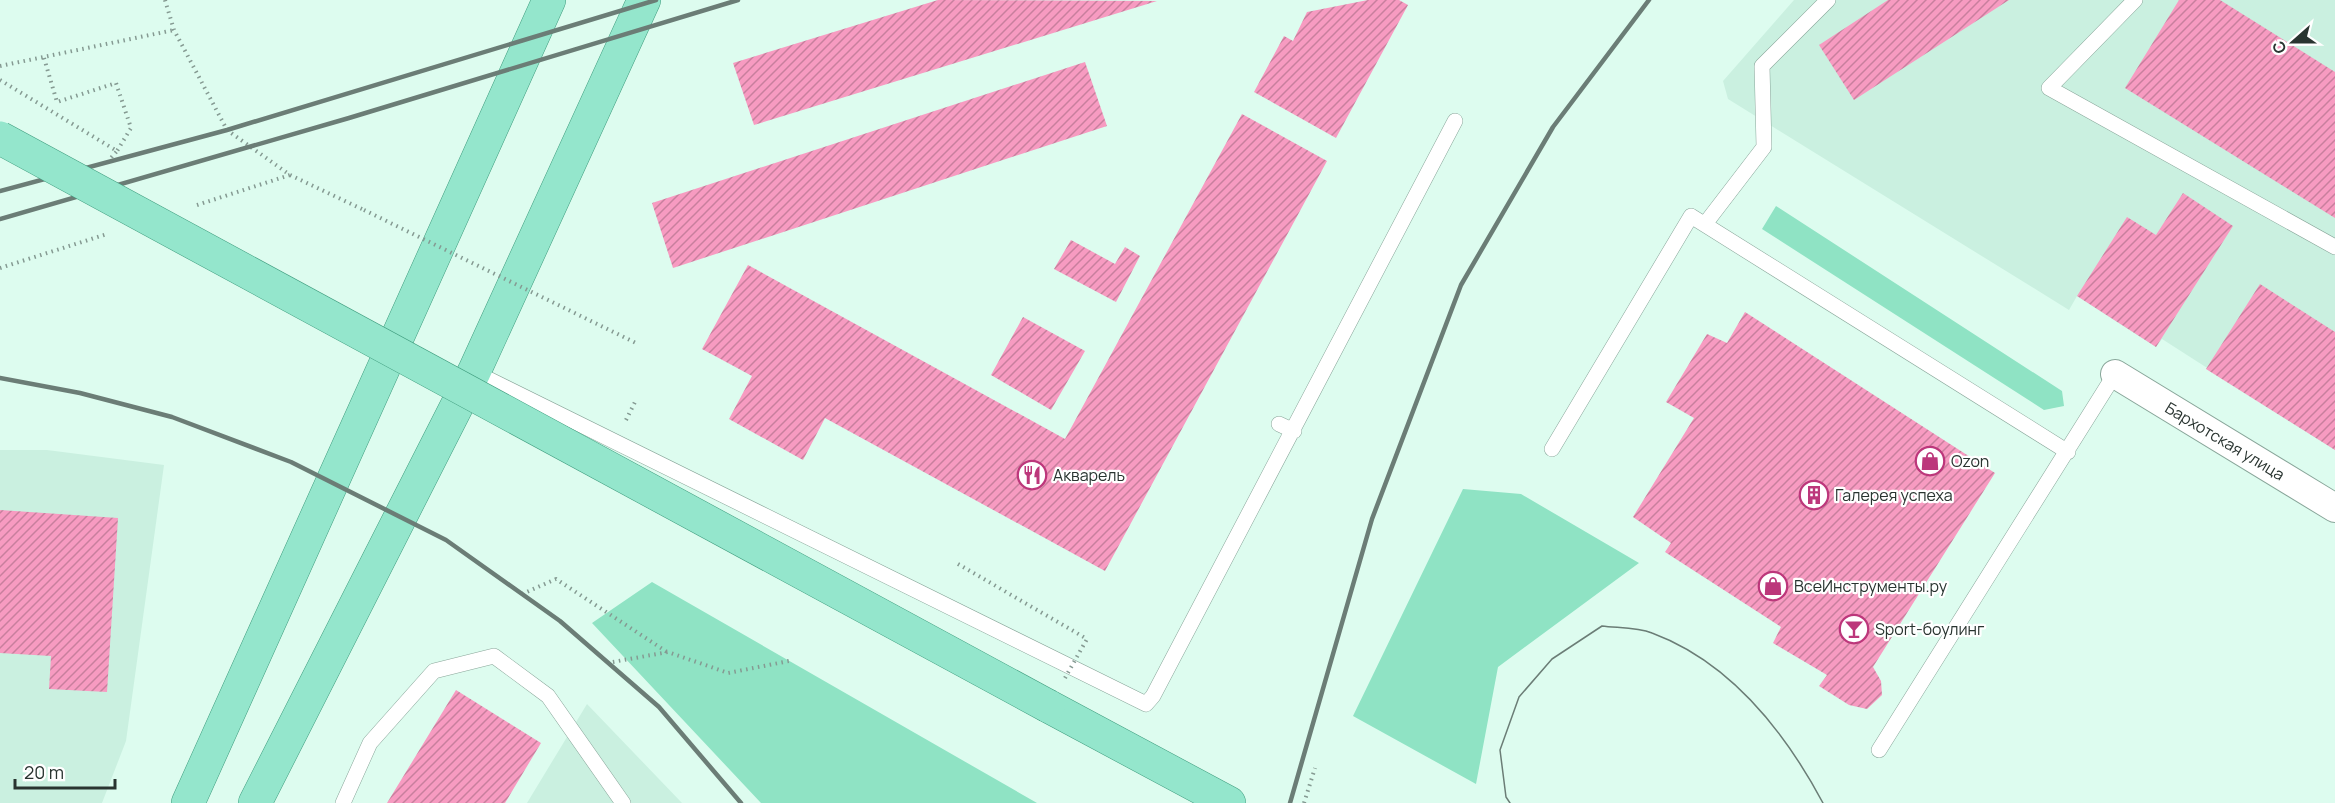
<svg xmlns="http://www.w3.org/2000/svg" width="2335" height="803" viewBox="0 0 2335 803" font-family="Manrope,sans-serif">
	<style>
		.built { fill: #caf0e0 }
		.green { fill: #8fe3c4 }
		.building { fill: url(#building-hatch) }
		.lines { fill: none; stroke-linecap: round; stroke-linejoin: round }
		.service-casing { stroke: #89a69a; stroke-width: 16 }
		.minor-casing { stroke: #89a69a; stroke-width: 30 }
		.primary-casing { stroke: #409d7f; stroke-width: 34 }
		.path { stroke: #859a92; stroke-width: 4; stroke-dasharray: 1.5 4.5; stroke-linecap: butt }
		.service { stroke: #fff; stroke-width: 15 }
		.minor { stroke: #fff; stroke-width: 28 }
		.primary { stroke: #94e6cc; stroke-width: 33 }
		.tram { stroke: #6b7d76; stroke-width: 1.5 }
		.rail { stroke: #6b7d76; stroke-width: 4.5 }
		.primary-bridge-casing { stroke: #409d7f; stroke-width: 34; stroke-linecap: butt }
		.path-bridge { stroke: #859a92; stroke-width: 4; stroke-dasharray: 1.5 4.5; stroke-linecap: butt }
		.primary-bridge { stroke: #94e6cc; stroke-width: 33 }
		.labels { text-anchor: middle; stroke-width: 4.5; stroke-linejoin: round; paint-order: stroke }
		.street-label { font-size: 16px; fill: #293430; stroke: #fff }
		.poi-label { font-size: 16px; fill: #293430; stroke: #fff; text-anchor: start }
	</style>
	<defs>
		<pattern id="building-hatch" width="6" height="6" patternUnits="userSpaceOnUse" patternTransform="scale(1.5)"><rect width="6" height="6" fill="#f79bc1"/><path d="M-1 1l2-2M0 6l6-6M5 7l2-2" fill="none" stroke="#c87f9d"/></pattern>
	</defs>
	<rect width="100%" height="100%" fill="#ddfcef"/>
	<path class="built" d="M1794 0H2335V450L2162 339 2156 347 2077 296 2069 310 1728 99 1723 81Z
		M0 450H47L164 465 126 741 102 803H0Z
		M587 704 682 803H527Z"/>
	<path class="green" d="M1776 206 2062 391 2064 406 2044 410 1762 229Z
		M1463 489 1521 494 1639 563 1498 667 1476 784 1353 716Z
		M652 582 1037 803H761L592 623Z"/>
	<path class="building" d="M938 0 1157 1 754 125 733 63Z
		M1368 0H1399L1408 5 1336 138 1254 92 1284 36 1293 41 1307 12Z
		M1888 0H2009L1854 100 1819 45Z
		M2179 0H2220L2335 72V218L2125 88Z
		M1085 62 1107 126 673 268 652 203Z
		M1242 114 1327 161 1105 571 825 418 803 460 729 419 752 376 702 349 748 265 1065 439Z
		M2183 193 2233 226 2156 347 2077 296 2127 217 2156 235Z
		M1071 240 1115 264 1125 247 1140 256 1116 302 1054 269Z
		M2260 284 2335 332V450L2206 369Z
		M1745 312 1995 473 1873 667 1881 681 1882 695 1867 709 1849 705 1819 686 1827 675 1773 643 1781 627 1665 552 1671 543 1633 517 1694 418 1666 402 1707 334 1727 343Z
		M1023 317 1085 351 1051 410 991 375Z
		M0 510 118 518 107 692 49 689 51 656 0 653Z
		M456 690 541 743 505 803H387Z"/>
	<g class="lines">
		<g class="service-casing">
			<path id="service" d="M2135 0 2049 88 2335 247
				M1705 224 1764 147 1762 66 1828 0
				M474 372 1146 704 1153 696 1455 121
				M1279 424 1294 431
				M1552 449 1691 216 2068 452
				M1879 750 2115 374
				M343 803 370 743 434 671 494 656 548 696 623 803"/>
		</g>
		<g class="minor-casing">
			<path id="minor" d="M2115 374 2335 508"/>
		</g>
		<g class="primary-casing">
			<path id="primary" d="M1048 706 1229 803
				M188 803 549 0
				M255 803 474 372 644 0"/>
		</g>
		<path class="path" d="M165 0 174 30 227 130 290 175 364 210
			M44 58 57 102 116 83 131 128 117 151
			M0 66 174 30
			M197 205 290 175
			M0 268 107 234
			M626 420 635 402
			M958 564 1087 639
			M522 594 556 579 667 652
			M607 663 668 652 728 673 789 661
			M1304 803 1315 768"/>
		<use href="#service" class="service"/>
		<use href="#minor" class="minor"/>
		<use href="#primary" class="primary"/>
		<path class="tram" d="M1510 803 1506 797 1500 750 1519 697 1552 659 1602 626C1617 628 1637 627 1652 633 1730 662 1785 732 1823 803"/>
		<path class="rail" d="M0 191 227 130 656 0
			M0 219 349 118 738 0
			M0 378 80 393 172 417 291 462 446 540 560 621 659 707 741 803
			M1290 803 1372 519 1461 285 1553 127 1649 0"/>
		<g class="primary-bridge-casing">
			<path id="primary-bridge" d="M0 138 1048 706"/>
		</g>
		<path class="path-bridge" d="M0 80 117 151 110 159
			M364 210 638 344
			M1065 678 1087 639"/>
		<use href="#primary-bridge" class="primary-bridge"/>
	</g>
	<defs>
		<g id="shop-ring" transform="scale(1.5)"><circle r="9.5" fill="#fff" stroke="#bc377b" stroke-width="1.5"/><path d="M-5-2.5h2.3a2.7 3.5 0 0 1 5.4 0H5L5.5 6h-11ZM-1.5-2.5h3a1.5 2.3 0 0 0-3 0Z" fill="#bc377b"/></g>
		<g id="restaurant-ring" transform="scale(1.5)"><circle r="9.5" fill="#fff" stroke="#bc377b" stroke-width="1.5"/><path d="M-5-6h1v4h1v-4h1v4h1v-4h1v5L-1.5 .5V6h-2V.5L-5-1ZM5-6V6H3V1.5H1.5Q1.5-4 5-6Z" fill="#bc377b"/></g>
		<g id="building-ring" transform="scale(1.5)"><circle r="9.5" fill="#fff" stroke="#bc377b" stroke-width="1.5"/><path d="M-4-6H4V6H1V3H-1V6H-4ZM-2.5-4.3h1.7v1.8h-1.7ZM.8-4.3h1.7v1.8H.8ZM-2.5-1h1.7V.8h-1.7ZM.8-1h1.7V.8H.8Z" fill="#bc377b"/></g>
		<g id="bar-ring" transform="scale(1.5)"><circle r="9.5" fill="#fff" stroke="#bc377b" stroke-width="1.5"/><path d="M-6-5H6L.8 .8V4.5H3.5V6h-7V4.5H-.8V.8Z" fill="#bc377b"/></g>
	</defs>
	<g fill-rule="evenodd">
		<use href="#shop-ring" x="1930" y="461"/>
		<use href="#restaurant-ring" x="1032" y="475"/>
		<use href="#building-ring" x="1814" y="495"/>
		<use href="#shop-ring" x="1773" y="586"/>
		<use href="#bar-ring" x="1854" y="629"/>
	</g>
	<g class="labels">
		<g class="street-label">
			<text transform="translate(2225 441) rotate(31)" y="6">Бархотская улица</text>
		</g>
		<g class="poi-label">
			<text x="1951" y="467">Ozon</text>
			<text x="1053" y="481">Акварель</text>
			<text x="1835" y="501">Галерея успеха</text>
			<text x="1794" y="592">ВсеИнструменты.ру</text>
			<text x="1875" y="635">Sport-боулинг</text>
		</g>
	</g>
	<g transform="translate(2293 42) rotate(249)" stroke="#ffffff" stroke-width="4.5" paint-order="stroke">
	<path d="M0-4.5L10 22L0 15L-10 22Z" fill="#293430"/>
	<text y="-9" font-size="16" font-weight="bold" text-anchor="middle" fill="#293430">С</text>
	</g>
	<path d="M15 779v9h100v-9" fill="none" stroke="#293430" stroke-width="3"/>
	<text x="24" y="779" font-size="18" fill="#293430" stroke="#ffffff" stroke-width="4.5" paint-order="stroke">20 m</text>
</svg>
